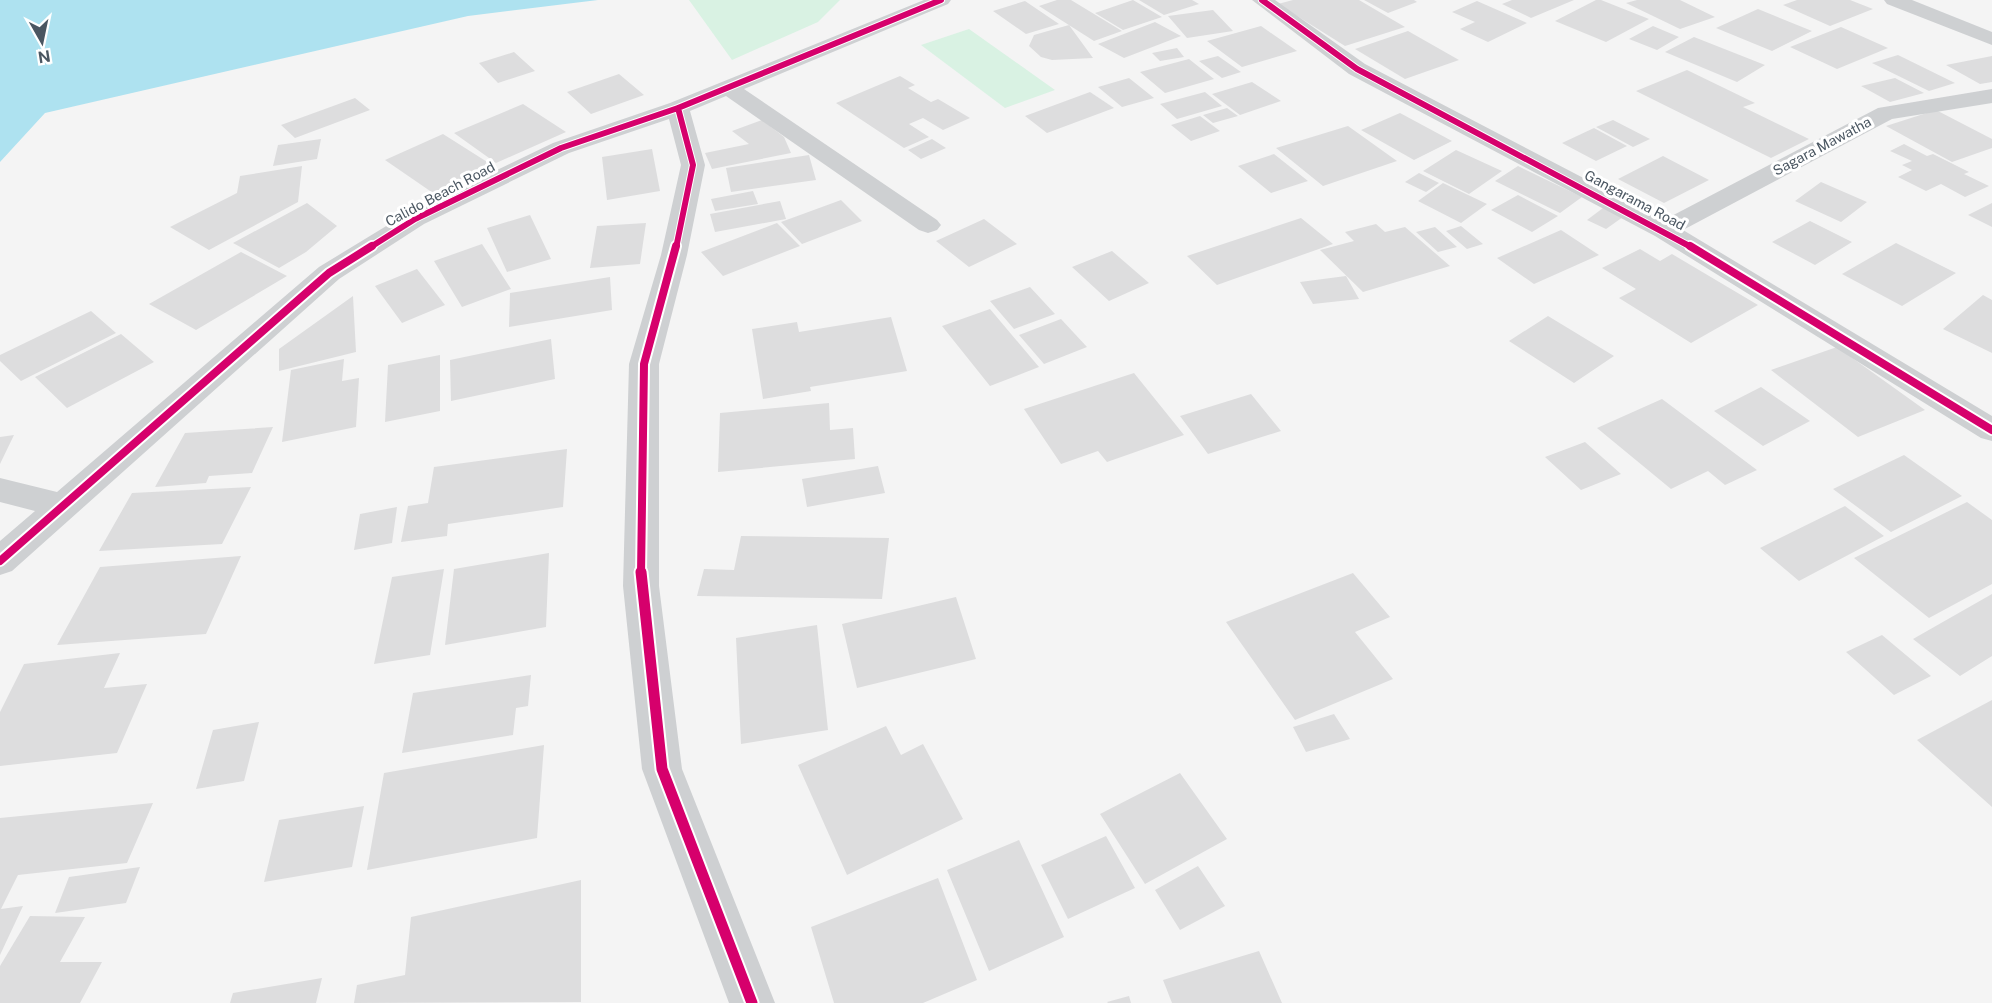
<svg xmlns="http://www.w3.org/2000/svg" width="1992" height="1003" viewBox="0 0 1992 1003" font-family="'Public Sans',sans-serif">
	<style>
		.green { fill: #d9f2e3 }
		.water { fill: #aee2f0 }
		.building { fill: #ddddde }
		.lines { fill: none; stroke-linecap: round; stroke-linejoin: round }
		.street { fill: #ced0d2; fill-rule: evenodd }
		.cycleway-far2-casing { stroke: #fff; stroke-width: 8 }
		.cycleway-far1-casing { stroke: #fff; stroke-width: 12 }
		.cycleway-casing { stroke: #fff; stroke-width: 15 }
		.cycleway-far2 { stroke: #d6006c; stroke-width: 6 }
		.cycleway-far1 { stroke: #d6006c; stroke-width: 8 }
		.cycleway { stroke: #d6006c; stroke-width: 11 }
		.labels { text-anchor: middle; stroke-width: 6; stroke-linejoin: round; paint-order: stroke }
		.far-street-label { font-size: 14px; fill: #4a5661; stroke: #fff }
	</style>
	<rect width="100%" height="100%" fill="#f4f4f4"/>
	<path class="green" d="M689 0H840L818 22 732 60Z
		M969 29 1055 90 1005 108 921 45Z"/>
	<path class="water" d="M0 0H598L468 16 45 113 0 162Z"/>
	<path class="building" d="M1057 0H1071L1122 31 1094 41 1039 6Z
		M1133 0 1162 17 1123 30 1095 13Z
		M1139 0H1192L1199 4 1164 15Z
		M1293 0H1359L1405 27 1345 46 1278 4Z
		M1364 0H1414L1417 2 1388 13Z
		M1512 0H1574L1531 18 1502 4Z
		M1596 0H1601L1649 19 1606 42 1555 21Z
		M1637 0H1680L1715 17 1680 29 1626 3Z
		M1797 0H1850L1873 9 1830 26 1783 5Z
		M1025 1 1059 24 1026 34 993 11Z
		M1477 1 1527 23 1488 42 1460 29 1475 22 1452 12Z
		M1758 9 1812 31 1772 51 1716 28Z
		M1213 10 1233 31 1187 38 1168 16Z
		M1155 22 1181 36 1124 58 1098 44Z
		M1069 25 1093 58 1052 60 1041 57 1029 46 1034 35Z
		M1261 26 1297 51 1242 67 1207 41Z
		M1653 26 1679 37 1657 50 1629 39Z
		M1841 27 1888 48 1837 69 1790 47Z
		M1408 31 1459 60 1405 79 1355 49Z
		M1694 37 1765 65 1737 82 1665 52Z
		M1177 48 1184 57 1160 61 1152 53Z
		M514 52 535 71 498 83 479 63Z
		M1898 55 1955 83 1929 91 1872 63Z
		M1218 56 1241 72 1222 78 1199 61Z
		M1992 56V82L1980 84 1946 65Z
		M1189 59 1214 79 1165 93 1140 72Z
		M1687 70 1755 103 1743 107 1809 139 1771 158 1636 91Z
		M619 74 644 95 591 114 567 92Z
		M900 76 915 85 908 88 931 102 938 99 970 118 943 130 923 118 909 124 929 137 904 148 836 103Z
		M1129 78 1154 98 1122 107 1098 87Z
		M1895 78 1924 93 1890 102 1861 86Z
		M1252 82 1281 101 1240 115 1212 94Z
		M1090 92 1114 108 1047 133 1025 116Z
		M1205 92 1222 106 1177 119 1160 104Z
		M355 98 370 110 295 138 281 125Z
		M523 104 566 132 496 163 454 133Z
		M1227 108 1238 116 1213 123 1203 115Z
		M1936 110 1992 139V148L1952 162 1886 126Z
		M1400 113 1452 141 1414 160 1361 130Z
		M1200 116 1220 131 1191 141 1171 125Z
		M762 120 784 137 791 153 712 169 705 153 749 144 732 131Z
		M1613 120 1650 139 1633 147 1596 127Z
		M1348 126 1397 161 1323 186 1276 148Z
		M1594 128 1627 146 1596 161 1562 143Z
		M443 134 492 165 433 193 385 160Z
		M321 139 317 159 273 166 278 145Z
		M932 139 946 148 921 159 908 150Z
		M1904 144 1927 156 1933 154 1969 172 1964 174 1989 186 1965 197 1941 184 1926 191 1898 177 1912 170 1902 165 1912 161 1890 151Z
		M652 149 660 191 607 200 602 157Z
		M1456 150 1502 171 1469 194 1423 171Z
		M1274 154 1308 181 1271 193 1238 166Z
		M809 155 816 180 731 192 726 168Z
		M1663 156 1709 180 1664 203 1618 179Z
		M302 166 298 202 209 250 170 227 237 193 240 176Z
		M1518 166 1582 197 1560 213 1495 181Z
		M1419 173 1439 183 1426 192 1405 182Z
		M1821 182 1867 202 1841 222 1795 201Z
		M1443 183 1487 204 1461 223 1418 201Z
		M753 191 758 204 715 211 711 199Z
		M1518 195 1558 216 1532 232 1491 210Z
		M841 200 862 221 802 244 781 222Z
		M780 201 786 219 715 232 710 214Z
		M307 203 337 226 306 252 279 268 233 243Z
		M1992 203V227L1968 215Z
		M1603 208 1623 217 1606 229 1587 220Z
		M530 215 551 259 507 272 487 228Z
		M1301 218 1333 244 1217 285 1187 256Z
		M984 219 1017 244 969 267 936 241Z
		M1810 221 1852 242 1815 265 1772 242Z
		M646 223 640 264 590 268 597 226Z
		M777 223 800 246 723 276 701 252Z
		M1376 224 1385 232 1405 227 1450 266 1363 292 1320 250 1354 241 1345 232Z
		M1461 226 1483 244 1467 249 1446 231Z
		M1435 227 1457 247 1438 252 1416 232Z
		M1561 230 1599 255 1534 284 1497 258Z
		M1896 243 1956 273 1902 306 1842 274Z
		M482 244 511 289 462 307 434 261Z
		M1640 249 1660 261 1672 254 1758 305 1691 343 1619 298 1636 289 1602 268Z
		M1112 251 1149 283 1109 301 1072 267Z
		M241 252 287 276 196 330 149 304Z
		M417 269 445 305 402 323 375 286Z
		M1346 276 1359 299 1313 304 1300 282Z
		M610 277 612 310 509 327 510 293Z
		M1030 287 1055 314 1014 329 990 301Z
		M1983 295 1992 300V353L1943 329Z
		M353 296 356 352 279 371V349Z
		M990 309 1039 367 990 386 942 326Z
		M91 311 116 333 21 381 0 361V355Z
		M1548 316 1614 356 1574 383 1509 341Z
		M891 317 907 371 810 387 811 391 763 399 752 329 797 322 799 332Z
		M1061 319 1087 347 1044 364 1019 335Z
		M121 334 154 362 67 408 35 377Z
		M551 339 555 379 451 401 450 360Z
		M1837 347 1925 410 1858 437 1771 370Z
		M440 355V411L385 422 388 365Z
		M344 359 342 381 359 378 356 427 282 442 291 370Z
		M1134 373 1184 435 1107 462 1098 451 1061 464 1024 409Z
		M1761 387 1810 421 1763 446 1714 411Z
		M1251 394 1281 431 1208 454 1180 416Z
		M1662 399 1757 470 1725 485 1708 471 1671 489 1597 428Z
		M829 403 830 430 853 428 855 459 718 472 720 413Z
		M273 427 252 473 209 476 206 483 155 487 185 433Z
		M14 435 0 464V437Z
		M1585 442 1621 474 1581 490 1545 457Z
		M567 449 563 507 448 524 447 536 401 542 408 506 428 503 434 467Z
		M1904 455 1962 496 1891 532 1833 489Z
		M878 466 885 493 807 507 802 479Z
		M251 487 222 544 99 551 132 493Z
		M1967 502 1992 520V584L1929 618 1854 558Z
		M1845 506 1884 536 1799 581 1760 548Z
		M397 507 392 543 354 550 360 514Z
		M741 536 889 538 882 599 697 596 704 569 734 570Z
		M549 553 546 627 445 645 454 569Z
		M241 556 206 634 57 645 100 567Z
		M444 569 430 655 374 664 392 577Z
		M1353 573 1390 617 1355 632 1393 679 1295 720 1226 622Z
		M1992 594V656L1960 676 1913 639Z
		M956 597 976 659 857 688 842 624Z
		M817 625 828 730 741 744 736 638Z
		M1882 635 1931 676 1894 695 1846 652Z
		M120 653 104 688 147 684 117 753 0 766V712L24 664Z
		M531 675 528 706 516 708 513 735 402 753 413 693Z
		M1992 700V807L1917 740Z
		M1334 714 1350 739 1306 752 1293 727Z
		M259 722 244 781 196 789 213 730Z
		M886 726 901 755 923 744 963 819 847 875 798 765Z
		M544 745 537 838 367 870 384 773Z
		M1180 773 1227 839 1145 884 1100 814Z
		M153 803 127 863 18 875 1 909 23 906 0 955V818Z
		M364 806 352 867 264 882 279 820Z
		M1106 836 1135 888 1068 919 1041 865Z
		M1019 840 1064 937 989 971 947 870Z
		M1198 866 1225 906 1180 930 1155 890Z
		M140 867 126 903 55 913 69 877Z
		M938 878 977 980 923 1003H834L811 927Z
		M581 880V1002L354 1003 357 985 405 975 411 917Z
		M30 916 85 917 60 962H102L80 1003H0V966Z
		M1259 951 1282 1003H1172L1163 980Z
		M322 978 316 1003H230L233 993Z
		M1129 996 1131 1003H1108L1107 1002Z"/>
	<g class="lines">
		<path class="street" d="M924 0H951L948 4 744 89 937 220 941 225 937 230 928 233 919 230 726 96 690 111 705 165 687 255 659 364V586L682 769 775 1003H729L642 769 623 586 629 364 661 255 681 165 669 119 569 153 424 224 339 279 12 571 0 575V541L35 511 0 502V478L57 492 319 267 406 214 553 143 670 103Z
			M1252 0H1275L1365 64 1664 220 1878 108 1992 89V103L1892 119 1683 230 1992 416V441L1981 438 1655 236 1349 74Z
			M1884 0H1912L1992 32V45L1887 4Z"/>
		<g class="cycleway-far2-casing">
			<path id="cycleway-far2" d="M1262 0 1357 69 1693 248
				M369 248 415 219 561 148 678 108 941 0
				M676 248 693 165 678 108"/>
		</g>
		<g class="cycleway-far1-casing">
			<path id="cycleway-far1" d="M1690 246 1992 430
				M0 561 329 273 372 246
				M641 574 644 364 676 246"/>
		</g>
		<g class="cycleway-casing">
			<path id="cycleway" d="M641 572 662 769 752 1003"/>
		</g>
		<use href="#cycleway-far2" class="cycleway-far2"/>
		<use href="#cycleway-far1" class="cycleway-far1"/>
		<use href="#cycleway" class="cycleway"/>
	</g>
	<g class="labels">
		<g class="far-street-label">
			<text transform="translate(1822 146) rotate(-28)" y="5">Sagara Mawatha</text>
			<text transform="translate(440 194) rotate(-28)" y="5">Calido Beach Road</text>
			<text transform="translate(1635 200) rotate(28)" y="5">Gangarama Road</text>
		</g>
	</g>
	<g transform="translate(42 42) rotate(171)" stroke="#ffffff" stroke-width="4.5" paint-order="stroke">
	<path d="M0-4.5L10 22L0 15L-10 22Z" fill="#4a5661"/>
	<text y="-9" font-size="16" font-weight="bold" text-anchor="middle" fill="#4a5661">N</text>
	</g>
</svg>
